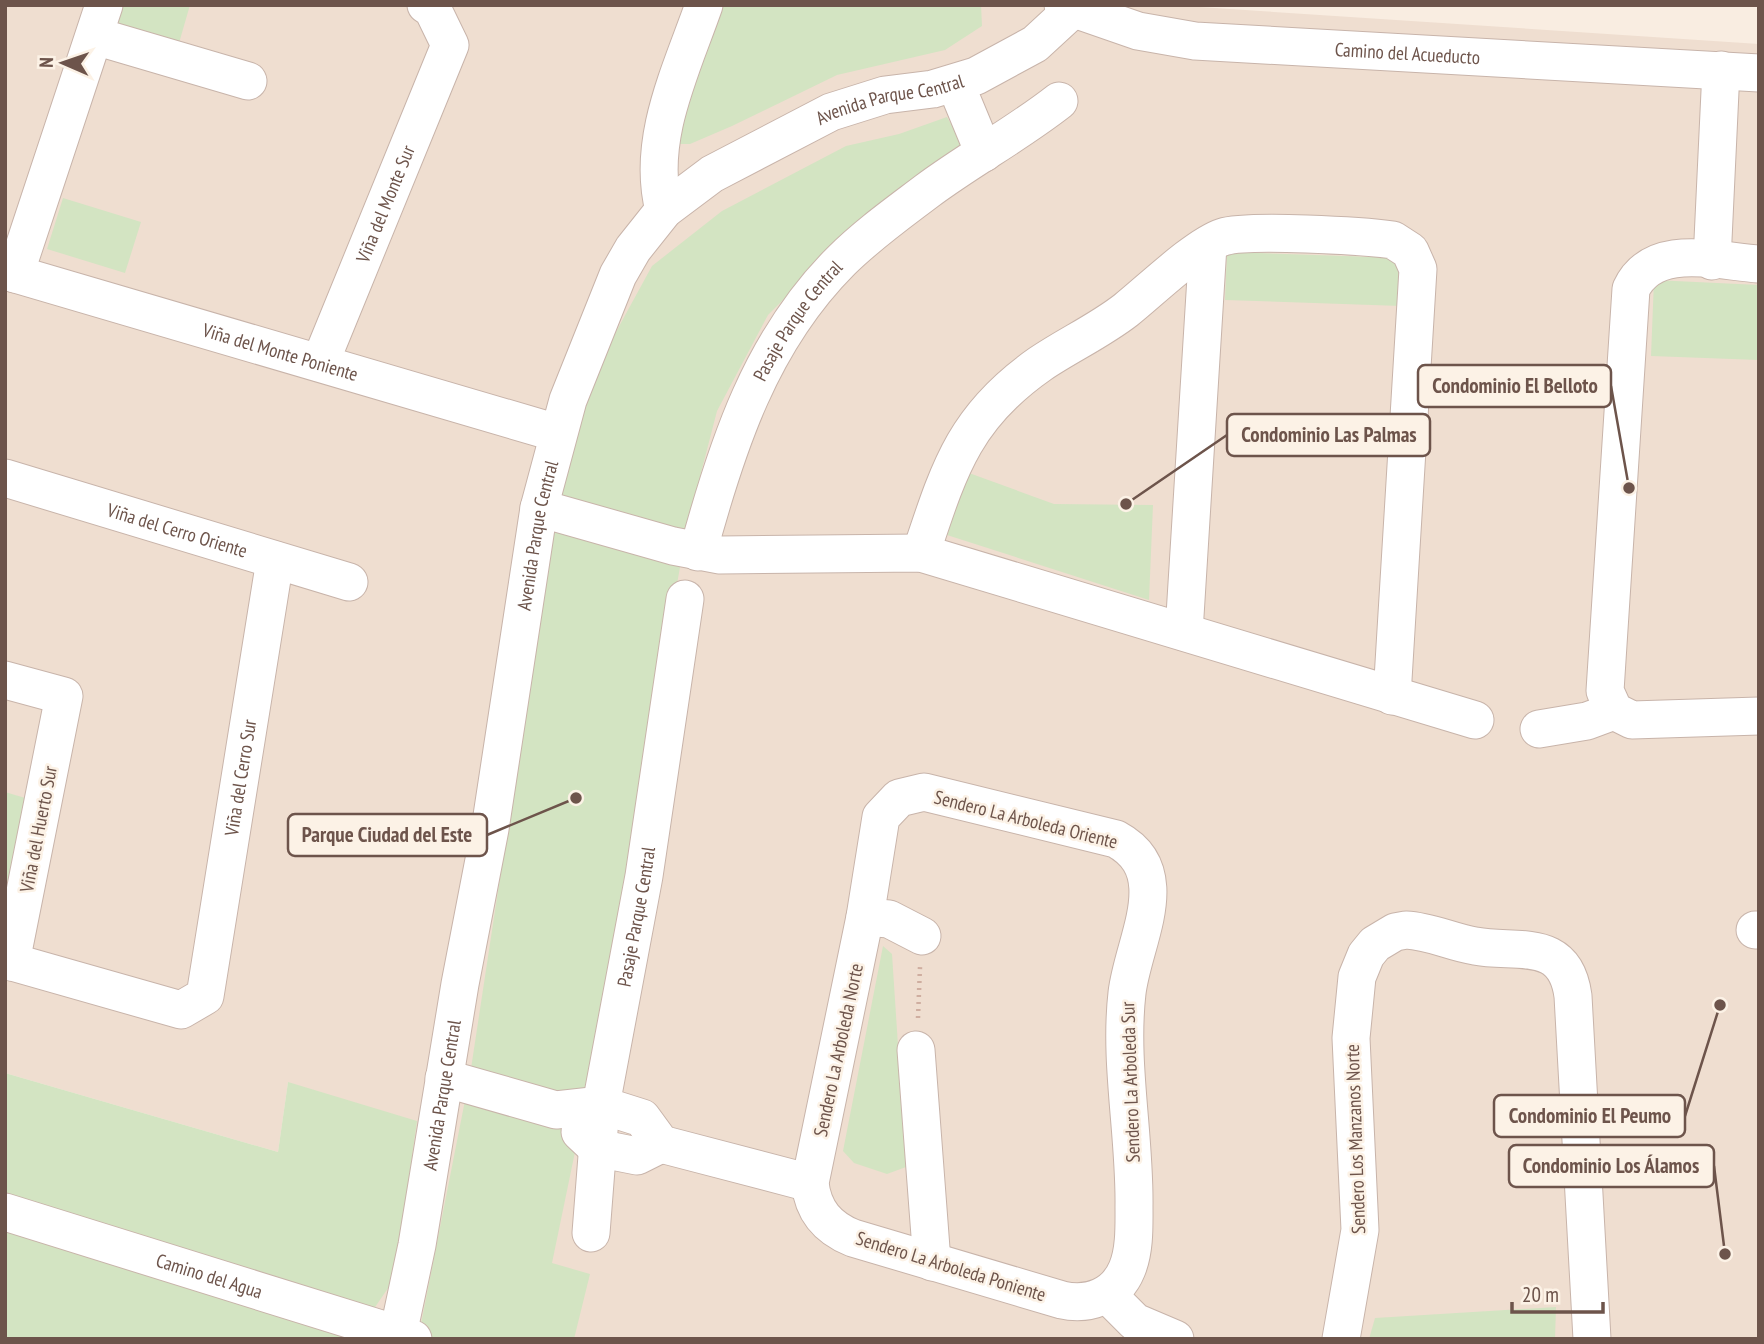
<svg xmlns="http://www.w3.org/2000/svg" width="1764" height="1344" viewBox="0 0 1764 1344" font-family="'PT Sans Narrow',sans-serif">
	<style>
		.residential { fill: #efded0 }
		.green { fill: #d3e4c2 }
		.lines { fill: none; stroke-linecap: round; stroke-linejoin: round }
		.minor-casing { stroke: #c8b4aa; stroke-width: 39 }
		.path { stroke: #cfaea0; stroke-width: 4.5; stroke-dasharray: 2 5; stroke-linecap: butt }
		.minor { stroke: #fff; stroke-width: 37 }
		.labels { text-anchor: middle; stroke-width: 5; stroke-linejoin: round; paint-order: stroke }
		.street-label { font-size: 19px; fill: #6d544b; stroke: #fcf2e6 }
		.leader { fill: none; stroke: #6d544b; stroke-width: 2.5 }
		.callout-dot { fill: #6d544b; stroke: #fcf2e6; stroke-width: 2.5 }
		.callout { fill: #fcf2e6; stroke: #6d544b; stroke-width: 2.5 }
		.callout-label { font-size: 21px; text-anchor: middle; font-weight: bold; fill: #6d544b }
	</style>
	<rect width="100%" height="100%" fill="#f9ede1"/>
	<path class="residential" d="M5 5H1169L1759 44V1339H362L288 1082 278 1152 5 1073Z"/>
	<path class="green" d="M116 5H190L177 50 109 29Z
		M723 5H981L982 26 945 50 837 75 732 126 690 144H677L676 136Z
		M947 117 967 152 825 258 768 315 717 411 687 527 593 1065 552 1263 590 1274 574 1339H418L470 1075 553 530 579 422 611 341 652 266 722 211 846 146 899 134Z
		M63 198 141 222 125 273 47 249Z
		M1227 252 1403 258 1401 306 1225 300Z
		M1654 280 1759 285V360L1651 356Z
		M969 473 1054 504 1153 505 1149 600 947 535 948 511Z
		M5 792 32 800 5 895Z
		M883 946 892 954 906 1167 887 1174 854 1163 843 1151Z
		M5 1073 278 1152 288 1082 417 1121 395 1278 371 1313 362 1339H5Z
		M1556 1307 1555 1339H1369L1375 1318Z"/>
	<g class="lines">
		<g class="minor-casing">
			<g id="minor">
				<path id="s1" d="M1063 5 1138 31 1195 41 1759 73"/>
				<path d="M95 36 248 81"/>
				<path d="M955 83 984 153"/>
				<path d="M664 210C646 140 681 71 704 5"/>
				<path d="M1712 261 1721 70"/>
				<path d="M1759 264C1716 261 1653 242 1631 289L1605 691 1614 711 1632 720 1759 716"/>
				<path id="s2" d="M5 271 557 433"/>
				<path d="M15 274 104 5"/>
				<path id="s3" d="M320 363 450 45 432 8 426 5"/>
				<path id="s4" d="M5 478 349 582"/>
				<path d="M539 508 673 546 720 555 921 553 1475 720"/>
				<path id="s5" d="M698 552C727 445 761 341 841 261 867 235 898 213 927 191 970 159 1017 134 1059 101"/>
				<path d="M921 553C949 469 964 417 1040 364 1068 345 1099 331 1126 310 1150 291 1196 246 1223 237 1248 229 1364 236 1393 240L1410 251 1418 269 1392 696"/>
				<path d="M1184 632 1208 245"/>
				<path d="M5 680 64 696 11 962"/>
				<path d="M1539 729 1587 721 1614 711"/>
				<path d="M924 792 1116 839C1177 872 1133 941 1127 993 1119 1063 1135 1135 1134 1206 1134 1225 1135 1250 1127 1269 1116 1296 1089 1306 1062 1300L853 1238C828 1228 813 1211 810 1183L865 917 881 817 899 798Z"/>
				<path d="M865 917 889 919 922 936"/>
				<path d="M1755 930H1759"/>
				<path id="s6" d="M5 960 181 1010 205 996 275 560"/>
				<path d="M916 1050 932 1262"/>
				<path d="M444 1078 556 1110 601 1105 642 1118 661 1144 810 1183"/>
				<path d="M580 1132 597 1148 637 1156 661 1144"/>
				<path id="s7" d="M5 1212 413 1339"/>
				<path id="s8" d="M591 1233 601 1105 644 876 685 599"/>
				<path d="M1107 1294 1135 1322 1175 1339"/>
				<path id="s9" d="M397 1339 417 1245 460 984 490 829 539 508 568 400 618 275 633 249 664 210 712 174 831 112 885 95 933 89 976 76 1035 44 1073 9"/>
				<path d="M1341 1339 1360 1230 1351 1038 1357 977 1366 955 1375 944 1395 932 1406 930C1430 931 1451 942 1475 946 1517 954 1565 936 1573 996L1592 1339"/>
			</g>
		</g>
		<path class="path" d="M918 1018 920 967"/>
		<use href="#minor" class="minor"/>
	</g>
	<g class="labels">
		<g class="street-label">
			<text dy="7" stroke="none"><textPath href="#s1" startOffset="350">Camino del Acueducto</textPath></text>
			<text dy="7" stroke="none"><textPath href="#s9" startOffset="1424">Avenida Parque Central</textPath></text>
			<text dy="7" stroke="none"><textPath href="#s3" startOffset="172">Viña del Monte Sur</textPath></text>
			<text dy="7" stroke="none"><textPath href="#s5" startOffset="254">Pasaje Parque Central</textPath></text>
			<text dy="7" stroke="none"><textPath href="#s2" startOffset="287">Viña del Monte Poniente</textPath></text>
			<text dy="7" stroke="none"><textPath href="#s4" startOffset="180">Viña del Cerro Oriente</textPath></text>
			<text dy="7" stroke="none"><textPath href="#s9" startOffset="816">Avenida Parque Central</textPath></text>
			<text dy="7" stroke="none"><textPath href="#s6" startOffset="432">Viña del Cerro Sur</textPath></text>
			<text transform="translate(1026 819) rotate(14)" y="7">Sendero La Arboleda Oriente</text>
			<text transform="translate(38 829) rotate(-79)" y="7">Viña del Huerto Sur</text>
			<text dy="7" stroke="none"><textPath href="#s8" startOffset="320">Pasaje Parque Central</textPath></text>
			<text transform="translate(838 1050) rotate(-78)" y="7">Sendero La Arboleda Norte</text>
			<text transform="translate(1130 1082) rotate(-92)" y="7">Sendero La Arboleda Sur</text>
			<text dy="7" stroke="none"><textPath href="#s9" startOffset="248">Avenida Parque Central</textPath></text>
			<text transform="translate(1355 1139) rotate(-92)" y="7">Sendero Los Manzanos Norte</text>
			<text transform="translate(951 1266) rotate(17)" y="7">Sendero La Arboleda Poniente</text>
			<text dy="7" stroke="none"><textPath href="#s7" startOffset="214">Camino del Agua</textPath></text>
		</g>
	</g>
	<path class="leader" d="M1629 488L1611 386M1126 504L1227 435M576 798L487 835M1720 1005L1685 1116M1725 1254L1714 1166"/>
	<g class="callout-dot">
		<circle cx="1629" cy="488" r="7"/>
		<circle cx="1126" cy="504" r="7"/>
		<circle cx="576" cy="798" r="7"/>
		<circle cx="1720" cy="1005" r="7"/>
		<circle cx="1725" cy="1254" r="7"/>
	</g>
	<g class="callout">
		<rect x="1418" y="365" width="193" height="42" rx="7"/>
		<rect x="1227" y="414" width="203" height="42" rx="7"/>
		<rect x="288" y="814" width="199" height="42" rx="7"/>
		<rect x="1494" y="1095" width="191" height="42" rx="7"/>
		<rect x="1509" y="1145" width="205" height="42" rx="7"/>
	</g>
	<g class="callout-label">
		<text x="1515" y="393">Condominio El Belloto</text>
		<text x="1329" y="442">Condominio Las Palmas</text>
		<text x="387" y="842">Parque Ciudad del Este</text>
		<text x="1590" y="1123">Condominio El Peumo</text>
		<text x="1611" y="1173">Condominio Los Álamos</text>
	</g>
	<rect width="1764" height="1344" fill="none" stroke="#6d544b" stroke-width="14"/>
	<g transform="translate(63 63) rotate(272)" stroke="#fcf2e6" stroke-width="5" paint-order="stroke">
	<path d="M0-5L12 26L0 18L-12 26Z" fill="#6d544b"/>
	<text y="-10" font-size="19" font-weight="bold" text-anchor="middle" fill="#6d544b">N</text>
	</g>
	<path d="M1512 1302v10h91v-10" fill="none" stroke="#6d544b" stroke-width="3.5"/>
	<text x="1522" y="1302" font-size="21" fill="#6d544b" stroke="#fcf2e6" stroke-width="5" paint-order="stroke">20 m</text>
</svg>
